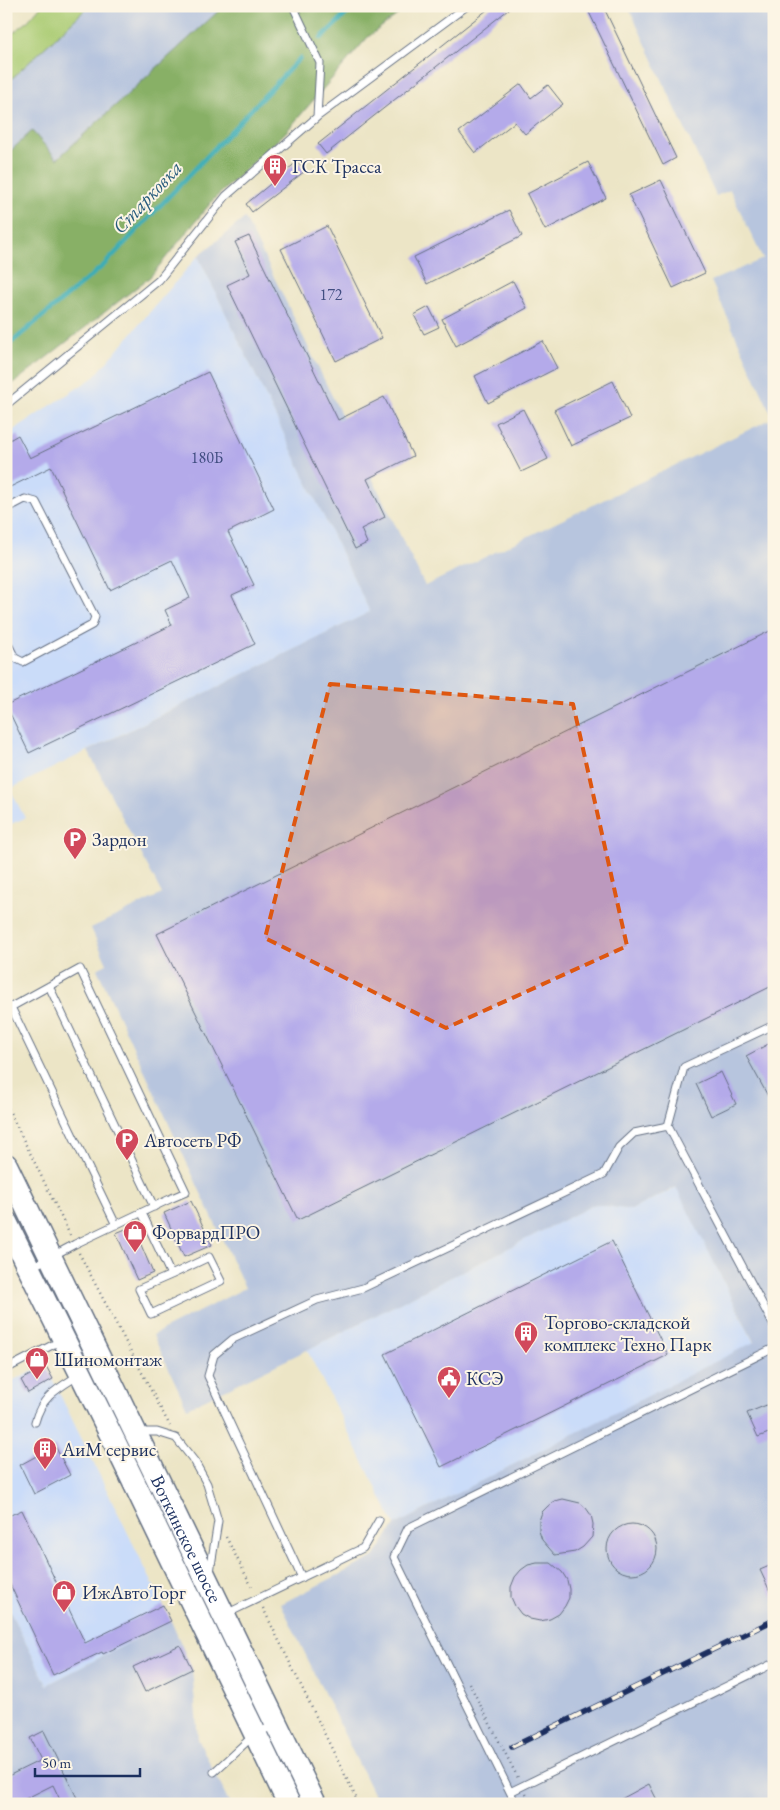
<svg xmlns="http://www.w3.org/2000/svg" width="780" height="1810" viewBox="0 0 780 1810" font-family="'EB Garamond',serif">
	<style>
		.built { fill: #cadcf9 }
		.industrial { fill: #b7c5de }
		.green { fill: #abcc74; stroke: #637e69 }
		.forest { fill: #88b066; stroke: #527062 }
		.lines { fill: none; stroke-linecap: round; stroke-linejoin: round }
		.stream { stroke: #3cadb6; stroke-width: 4.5 }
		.building { fill: #b4aaea }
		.service-casing { stroke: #646f82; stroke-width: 9 }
		.primary-casing { stroke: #646f82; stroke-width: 25 }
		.path { stroke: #646f82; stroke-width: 2.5; stroke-dasharray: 1 4; stroke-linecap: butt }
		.service { stroke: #fff; stroke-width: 7 }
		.primary { stroke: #fff; stroke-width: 22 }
		.rail-casing { stroke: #1b2f5e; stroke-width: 5.5 }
		.rail { stroke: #fcf5e5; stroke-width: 4; stroke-dasharray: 11; stroke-linecap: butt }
		.marked { fill: #de5710; fill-opacity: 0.2; stroke: #de5710; stroke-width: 4; stroke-dasharray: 10 6; stroke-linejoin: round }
		.labels { text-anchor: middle; stroke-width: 4; stroke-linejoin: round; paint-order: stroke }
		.number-label { font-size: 16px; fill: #414e81 }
		.poi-label { font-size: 19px; fill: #1b2f5e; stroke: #fcf5e5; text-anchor: start }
		.street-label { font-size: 19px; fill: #1b2f5e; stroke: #fcf5e5 }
		.water-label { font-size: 20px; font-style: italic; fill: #275b7d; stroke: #fcf5e5 }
	</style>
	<rect width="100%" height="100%" fill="#fcf5e5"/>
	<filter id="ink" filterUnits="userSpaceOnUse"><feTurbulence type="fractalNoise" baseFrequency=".02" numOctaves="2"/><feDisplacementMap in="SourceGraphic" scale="10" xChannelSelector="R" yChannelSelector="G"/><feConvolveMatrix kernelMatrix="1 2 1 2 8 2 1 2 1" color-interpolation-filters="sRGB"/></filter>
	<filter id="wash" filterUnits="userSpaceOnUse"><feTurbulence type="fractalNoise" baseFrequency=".0096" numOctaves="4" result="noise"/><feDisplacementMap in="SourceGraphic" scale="20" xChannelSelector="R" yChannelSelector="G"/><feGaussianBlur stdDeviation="1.12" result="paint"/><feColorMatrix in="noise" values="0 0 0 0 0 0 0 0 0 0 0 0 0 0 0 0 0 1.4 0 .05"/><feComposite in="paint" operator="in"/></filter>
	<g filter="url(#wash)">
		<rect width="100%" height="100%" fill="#ece5c6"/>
		<path class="built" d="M198 256 370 612 10 789 25 818 6 826V435L94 377Z
			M677 1187 754 1343 395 1525 307 1350 595 1204 631 1210Z
			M46 1366 171 1621 47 1685 6 1604V1383Z"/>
		<path class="industrial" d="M89 6H224L57 159 32 131 6 155V84Z
			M628 6H774V1804H378L281 1604 374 1557 395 1525 754 1342 676 1187 631 1210 595 1204 307 1350 187 1408 153 1335 245 1288 97 969 107 964 91 928 162 894 88 751 370 612 198 256 245 218 425 586 773 418 711 281 763 259 730 190 716 196Z
			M6 1604 47 1685 171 1621 192 1669 198 1739 230 1804H6Z"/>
		<path class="green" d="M41 6H89L6 84V38L26 23Z"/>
		<path class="forest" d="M224 6H409L368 37 285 133 214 199 150 277 6 389V155L32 131 57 159Z"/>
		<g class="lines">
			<path class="stream" d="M321 38 355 6
				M6 347 104 265 300 58"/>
		</g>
		<g id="blocks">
			<path class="building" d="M492 6H513L326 154 318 144Z
				M586 6H603L676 158 663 165Z
				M521 84 531 98 548 85 563 104 525 134 515 122 475 153 459 132Z
				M298 161 305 171 252 212 246 204Z
				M588 162 606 198 545 230 527 194Z
				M661 180 705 273 673 288 629 195Z
				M509 210 522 236 427 284 414 257Z
				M327 226 382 338 336 361 281 249Z
				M249 236 338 420 384 397 413 456 367 479 385 517 361 529 367 543 355 549 227 285 250 274 235 242Z
				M513 281 527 308 456 346 442 319Z
				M429 307 439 327 424 334 414 315Z
				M543 341 557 368 488 403 475 376Z
				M208 372 274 509 228 532 254 585 232 595 255 644 29 753 6 705 172 625 165 610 190 598 172 560 110 590 51 467 6 489V442L18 435 30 458Z
				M613 381 630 418 571 446 554 410Z
				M523 409 548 459 521 472 496 423Z
				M774 629V985L298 1220 157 934Z
				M774 1041V1107L746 1056Z
				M721 1072 736 1104 711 1116 696 1084Z
				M191 1201 212 1245 184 1257 164 1213Z
				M133 1226 153 1273 137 1280 116 1233Z
				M612 1241 668 1355 441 1467 385 1354Z
				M46 1366 53 1379 28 1393 21 1380Z
				M774 1402V1431L758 1437 747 1413Z
				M55 1446 70 1475 34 1494 20 1465Z
				M563 1499 580 1503 586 1508 591 1515 593 1524 592 1537 583 1547 575 1552 555 1555 542 1540 539 1531V1521L542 1512 548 1506 555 1501Z
				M22 1510 85 1643 163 1605 171 1621 103 1654 102 1652 53 1675 6 1576V1517Z
				M607 1549a25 25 0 1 1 50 0a25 25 0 1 1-50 0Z
				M537 1563H551L562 1572 567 1580 569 1589V1598L565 1606 559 1614 550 1619 540 1621 530 1619 521 1614 515 1606 511 1597V1587L515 1577 521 1570 528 1565Z
				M774 1564V1600L760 1570Z
				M180 1645 192 1669 145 1692 133 1667Z
				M44 1731 80 1804H62L53 1785 15 1804H6V1777L41 1760 30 1738Z
				M649 1784 659 1804H612Z"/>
		</g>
	</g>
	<g filter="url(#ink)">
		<use href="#blocks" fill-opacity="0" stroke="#646f82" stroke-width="1"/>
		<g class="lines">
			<g class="service-casing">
				<path id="service" d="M317 117 467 6
					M6 405 159 280 226 196 317 117 320 63 293 6
					M6 509 25 499 36 502 95 617 92 625 23 662 15 658 6 640
					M49 986 154 1207
					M774 1025 684 1067 668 1126 774 1326
					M142 1213 171 1275 209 1257 221 1281 151 1314 139 1289 171 1275
					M32 1267 75 1244 172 1198 186 1192 80 969 11 1007 116 1225
					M6 1369 62 1340
					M35 1422C42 1396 57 1389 79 1375
					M139 1432H157L176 1438 195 1462 207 1484 218 1521 210 1572
					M302 1578 208 1376 214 1355 233 1339 317 1300 363 1288 604 1174 619 1147 634 1133 668 1126
					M226 1614 363 1548 379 1520
					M214 1772 255 1734 275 1725
					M510 1792 774 1663
					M516 1804 394 1557 408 1528 774 1348"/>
			</g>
			<g class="primary-casing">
				<g id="primary">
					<path id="s1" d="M6 1165 315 1804"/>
					<path d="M6 1222 114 1441 289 1804"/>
				</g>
			</g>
			<path class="path" d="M6 1104 70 1235
				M79 1253 170 1426
				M226 1537 253 1589
				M263 1608 359 1804
				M469 1683 518 1778
				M526 1794 531 1804"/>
			<use href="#service" class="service"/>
			<use href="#primary" class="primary"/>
			<g class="rail-casing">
				<path id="rail" d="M512 1747 774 1620"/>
			</g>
			<use href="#rail" class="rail"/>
		</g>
	</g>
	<path class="marked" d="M330 684 573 704 627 946 446 1028 265 938Z"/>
	<defs>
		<g id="building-pin" transform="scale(1.25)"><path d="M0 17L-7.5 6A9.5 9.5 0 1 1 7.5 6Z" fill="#d1495b" stroke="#fcf5e5"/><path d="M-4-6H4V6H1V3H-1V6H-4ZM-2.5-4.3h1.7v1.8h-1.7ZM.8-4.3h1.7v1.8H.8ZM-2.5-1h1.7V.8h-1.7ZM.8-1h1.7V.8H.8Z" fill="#fff"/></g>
		<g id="parking-pin" transform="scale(1.25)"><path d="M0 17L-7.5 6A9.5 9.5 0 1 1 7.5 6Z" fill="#d1495b" stroke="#fcf5e5"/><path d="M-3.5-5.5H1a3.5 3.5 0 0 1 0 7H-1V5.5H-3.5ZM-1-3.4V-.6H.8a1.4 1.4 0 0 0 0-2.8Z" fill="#fff"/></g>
		<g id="shop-pin" transform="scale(1.25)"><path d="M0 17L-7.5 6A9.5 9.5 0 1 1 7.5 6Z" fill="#d1495b" stroke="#fcf5e5"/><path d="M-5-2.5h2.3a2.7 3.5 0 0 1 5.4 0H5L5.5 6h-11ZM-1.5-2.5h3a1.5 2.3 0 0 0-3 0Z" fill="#fff"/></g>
		<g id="civic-pin" transform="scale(1.25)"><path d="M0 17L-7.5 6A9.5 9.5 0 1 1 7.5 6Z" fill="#d1495b" stroke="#fcf5e5"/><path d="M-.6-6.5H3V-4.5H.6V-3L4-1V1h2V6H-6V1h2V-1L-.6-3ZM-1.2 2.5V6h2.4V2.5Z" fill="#fff"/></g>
	</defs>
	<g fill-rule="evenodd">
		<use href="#building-pin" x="275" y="166"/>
		<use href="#parking-pin" x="75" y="839"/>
		<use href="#parking-pin" x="127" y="1140"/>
		<use href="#shop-pin" x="135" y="1232"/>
		<use href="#building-pin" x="526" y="1333"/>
		<use href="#shop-pin" x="37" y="1359"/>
		<use href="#civic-pin" x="449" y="1378"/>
		<use href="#building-pin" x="45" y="1449"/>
		<use href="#shop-pin" x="64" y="1592"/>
	</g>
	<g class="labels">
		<g class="number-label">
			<text x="331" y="300">172</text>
			<text x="207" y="463">180Б</text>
		</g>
		<g class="poi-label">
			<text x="292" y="173">ГСК Трасса</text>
			<text x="92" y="846">Зардон</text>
			<text x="144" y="1147">Автосеть РФ</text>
			<text x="152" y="1239">ФорвардПРО</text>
			<text x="544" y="1329">Торгово-складской<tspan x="544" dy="22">комплекс Техно Парк</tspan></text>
			<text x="54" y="1366">Шиномонтаж</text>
			<text x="466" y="1385">КСЭ</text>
			<text x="62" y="1456">АиМ сервис</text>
			<text x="82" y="1599">ИжАвтоТорг</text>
		</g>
		<g class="street-label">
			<text dy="7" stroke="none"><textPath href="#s1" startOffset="415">Воткинское шоссе</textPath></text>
		</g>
		<g class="water-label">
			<text transform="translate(147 197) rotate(-47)" y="7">Старковка</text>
		</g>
	</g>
	<rect width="780" height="1810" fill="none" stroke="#fcf5e5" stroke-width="25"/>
	<path d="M35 1768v8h105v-8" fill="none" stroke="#1b2f5e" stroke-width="2.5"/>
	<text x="42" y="1768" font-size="15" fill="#1b2f5e" stroke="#fcf5e5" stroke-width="4" paint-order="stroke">50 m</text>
</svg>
